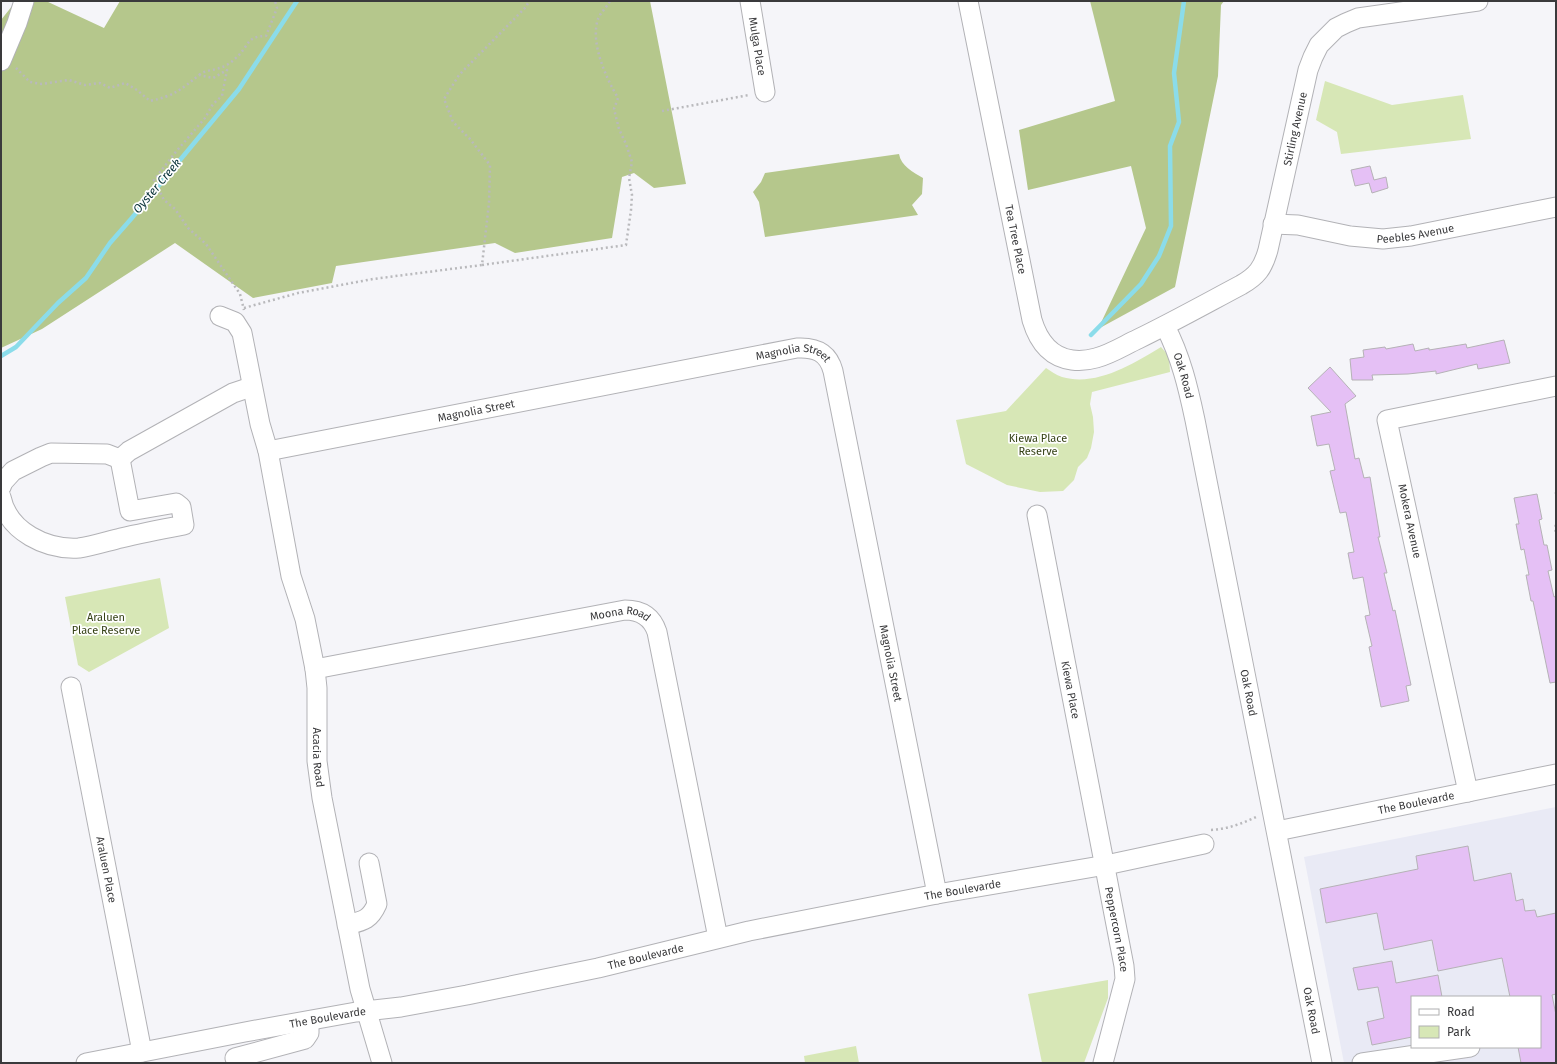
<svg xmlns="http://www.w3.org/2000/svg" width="1557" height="1064" viewBox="0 0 1557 1064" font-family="'Fira Sans',sans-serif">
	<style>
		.built { fill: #e9eaf5; fill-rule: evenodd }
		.green { fill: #d7e7b6 }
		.forest { fill: #b5c78c }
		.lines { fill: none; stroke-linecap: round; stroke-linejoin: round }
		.stream { stroke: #8bdcea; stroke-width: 4.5 }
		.building { fill: #e5c0f5; stroke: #b5b2b6 }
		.minor-casing { stroke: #b2b2b6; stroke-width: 21 }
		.path { stroke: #b9b9bc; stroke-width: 2.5; stroke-dasharray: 2 3; stroke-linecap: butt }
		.minor { stroke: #fff; stroke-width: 19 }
		.labels { text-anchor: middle; stroke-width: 3.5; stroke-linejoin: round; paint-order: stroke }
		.street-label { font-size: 11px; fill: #3a3a3c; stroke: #fff }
		.park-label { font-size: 11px; fill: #354115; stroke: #fff }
		.water-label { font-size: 12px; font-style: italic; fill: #093238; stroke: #fff }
	</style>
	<rect width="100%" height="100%" fill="#f5f5f9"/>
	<path class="built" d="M1556 807V1063H1344L1304 857ZM1412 997H1540V1047H1412Z"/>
	<path class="green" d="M1325 81 1392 105 1463 95 1471 139 1341 154 1337 132 1316 120Z
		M1161 347 1169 356 1170 372 1092 392 1090 404 1093 417 1094 432 1091 448 1087 458 1078 467 1074 480 1063 491 1040 492 1007 485 966 464 956 420 1006 411 1046 368C1051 371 1056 375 1062 377 1096 387 1133 364 1161 347Z
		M160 578 169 628 89 672 78 665 65 597Z
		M1108 980V998L1084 1063H1042L1028 994Z
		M856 1046 859 1063H805L804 1056Z"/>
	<path class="forest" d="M16 1H46L104 28 120 1H650L686 184 654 188 634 173 622 177 612 238 515 253 495 243 336 266 332 283 253 298 175 243 42 329 1 348V20Z
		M1090 1H1224L1221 5 1218 76 1175 287 1098 329 1146 228 1131 166 1028 190 1019 130 1115 101Z
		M899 154C901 166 913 172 923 178L922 194 912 205 918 215 765 237 759 202 753 192 761 182 765 173Z"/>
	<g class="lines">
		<path class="stream" d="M1091 335 1141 284 1159 256 1171 226 1170 146 1179 122 1174 73 1184 1
			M1 356 16 347 58 303 86 278 110 243 131 219 239 89 297 1"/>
	</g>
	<path class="building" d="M1370 166 1374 180 1386 177 1388 188 1372 193 1369 183 1355 186 1351 170Z
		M1504 340 1510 363 1478 369 1477 364 1436 374V371L1408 374 1372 375 1373 380H1352L1350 359 1364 357 1363 350 1385 347 1386 349 1413 344 1415 351 1429 348V350L1466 344 1467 348Z
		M1330 367 1356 396 1345 404 1355 459 1359 458 1364 478 1370 477 1380 537H1378L1387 573H1384L1393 611 1395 610 1411 685 1406 686 1409 701 1381 707 1369 647 1372 646 1365 616 1370 615 1363 577 1353 579 1348 553 1354 552 1346 512 1340 513 1330 471 1335 470 1329 444 1317 446 1311 416 1331 412 1308 388Z
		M1537 494 1542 519 1539 520 1544 545H1547L1552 570 1548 571 1554 597 1556 596V682L1550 683 1533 601H1531L1526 575H1529L1524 549 1521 550 1516 524H1519L1514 498Z
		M1468 846 1474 881 1511 873 1516 901 1523 899 1525 911 1535 910 1537 917 1556 913V994L1552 995 1556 1015V1063H1521L1518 1047H1540V997H1510L1502 958 1438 971 1432 940 1384 950 1377 913 1326 923 1320 889 1418 869 1416 856Z
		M1392 961 1396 983 1438 975 1442 997H1412V1037L1372 1045 1367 1022 1384 1018 1378 987 1358 990 1353 968Z"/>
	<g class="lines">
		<g class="minor-casing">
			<g id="minor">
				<path id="s1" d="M750 1 765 92"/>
				<path id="s2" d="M968 1 1032 320C1038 340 1049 357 1072 360 1080 361 1089 360 1096 358 1111 354 1125 345 1138 339 1173 322 1207 303 1241 285 1257 276 1263 268 1268 250L1308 70 1313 57 1319 45 1336 28 1346 23 1358 18 1478 1"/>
				<path d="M1 61 17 23 24 1"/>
				<path id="s3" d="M1273 224 1298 225 1350 236 1383 239 1411 236 1556 207"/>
				<path id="s4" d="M220 316 235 322 242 333 260 424 268 451 291 576 305 619 315 669 317 688V761L322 798 360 989 382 1063"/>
				<path id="s5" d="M1165 326C1181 357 1188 387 1195 420L1322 1063"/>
				<path id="s6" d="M268 451 797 348C815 347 828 352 833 371L937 894"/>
				<path d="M120 459 129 451 233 393 251 387"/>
				<path d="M1 487 3 482 13 471 41 457 51 453 107 454 120 459"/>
				<path d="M1 497C8 532 47 550 79 548 93 546 108 541 121 538 142 533 163 529 184 525L181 507 176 503 130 511 120 459"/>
				<path id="s7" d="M1037 515 1124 966 1125 979 1103 1063"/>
				<path id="s8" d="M315 669 625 610C641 610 652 617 657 632L718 938"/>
				<path id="s9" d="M71 687 142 1052"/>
				<path d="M1468 792 1387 420 1556 386"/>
				<path id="s10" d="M1277 831 1556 774"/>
				<path d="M347 925C363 921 370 920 377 904L369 863"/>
				<path d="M235 1058 305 1039 309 1033V1021"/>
				<path id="s11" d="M86 1063 245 1032 356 1012 401 1007 467 995 598 968 749 931 937 894 1106 865 1204 844"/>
				<path d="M1362 1063 1470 1047"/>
			</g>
		</g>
		<path class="path" d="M16 68 30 82 41 84 69 80 85 85 100 83 110 88 125 83 137 90 150 101C173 96 181 90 199 75L213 78 227 70 222 96 213 104 205 118 174 154 154 180 164 200 175 209 188 228 206 244 240 294 244 310
			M199 75C207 69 214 71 222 67 227 66 234 60 238 56 249 45 247 36 266 36L277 8 275 1
			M662 111 749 95
			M482 265 626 245 631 210 632 195 629 178 632 162 626 144 619 129 614 109 618 98C606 78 590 43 598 19 600 13 607 7 610 1
			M244 308 298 293 373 279 482 265 489 203 490 165 470 139 453 122 444 99 459 75 526 7 529 1
			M1556 492V496
			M1556 525 1555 527 1556 533
			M1211 830C1228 829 1244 823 1258 816"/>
		<use href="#minor" class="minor"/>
	</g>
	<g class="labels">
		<g class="street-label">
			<text dy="4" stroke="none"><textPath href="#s1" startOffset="46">Mulga Place</textPath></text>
			<text dy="4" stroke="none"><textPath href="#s2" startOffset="742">Stirling Avenue</textPath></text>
			<text dy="4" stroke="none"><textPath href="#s3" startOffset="144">Peebles Avenue</textPath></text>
			<text dy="4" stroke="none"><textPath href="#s2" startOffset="243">Tea Tree Place</textPath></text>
			<text dy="4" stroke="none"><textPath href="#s6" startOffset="536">Magnolia Street</textPath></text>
			<text dy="4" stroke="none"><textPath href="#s5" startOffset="53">Oak Road</textPath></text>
			<text dy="4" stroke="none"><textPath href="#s6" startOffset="212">Magnolia Street</textPath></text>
			<text transform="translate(1410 521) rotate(78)" y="4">Mokera Avenue</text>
			<text dy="4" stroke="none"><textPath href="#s8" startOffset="311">Moona Road</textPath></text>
			<text dy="4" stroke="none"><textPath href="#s6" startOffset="884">Magnolia Street</textPath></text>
			<text dy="4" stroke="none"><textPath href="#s7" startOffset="178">Kiewa Place</textPath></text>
			<text dy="4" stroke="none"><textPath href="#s5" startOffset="377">Oak Road</textPath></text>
			<text dy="4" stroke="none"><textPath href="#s4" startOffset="462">Acacia Road</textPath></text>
			<text dy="4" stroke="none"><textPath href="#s10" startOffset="142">The Boulevarde</textPath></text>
			<text dy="4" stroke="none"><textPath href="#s9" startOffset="186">Araluen Place</textPath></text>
			<text dy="4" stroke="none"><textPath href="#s11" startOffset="894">The Boulevarde</textPath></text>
			<text dy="4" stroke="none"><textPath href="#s7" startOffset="422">Peppercorn Place</textPath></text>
			<text dy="4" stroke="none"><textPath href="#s11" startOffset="570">The Boulevarde</textPath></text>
			<text dy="4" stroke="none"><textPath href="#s5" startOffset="701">Oak Road</textPath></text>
			<text dy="4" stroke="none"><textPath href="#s11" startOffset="246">The Boulevarde</textPath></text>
		</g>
		<g class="park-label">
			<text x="1038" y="442">Kiewa Place<tspan x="1038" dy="13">Reserve</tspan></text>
			<text x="106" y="621">Araluen<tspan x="106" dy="13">Place Reserve</tspan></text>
		</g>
		<g class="water-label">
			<text transform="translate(157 186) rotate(-50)" y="4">Oyster Creek</text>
		</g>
	</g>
	<rect width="1557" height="1064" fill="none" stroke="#3a3a3c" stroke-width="4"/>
	<rect x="1411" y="996" width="130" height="52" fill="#ffffff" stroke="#b0b0b1"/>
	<rect x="1419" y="1009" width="20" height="6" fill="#ffffff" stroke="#b0b0b1"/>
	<text x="1447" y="1016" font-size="12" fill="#3a3a3c">Road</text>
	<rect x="1419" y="1026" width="20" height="12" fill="#d7e7b6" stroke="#b0b0b1"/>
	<text x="1447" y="1036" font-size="12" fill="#3a3a3c">Park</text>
</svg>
